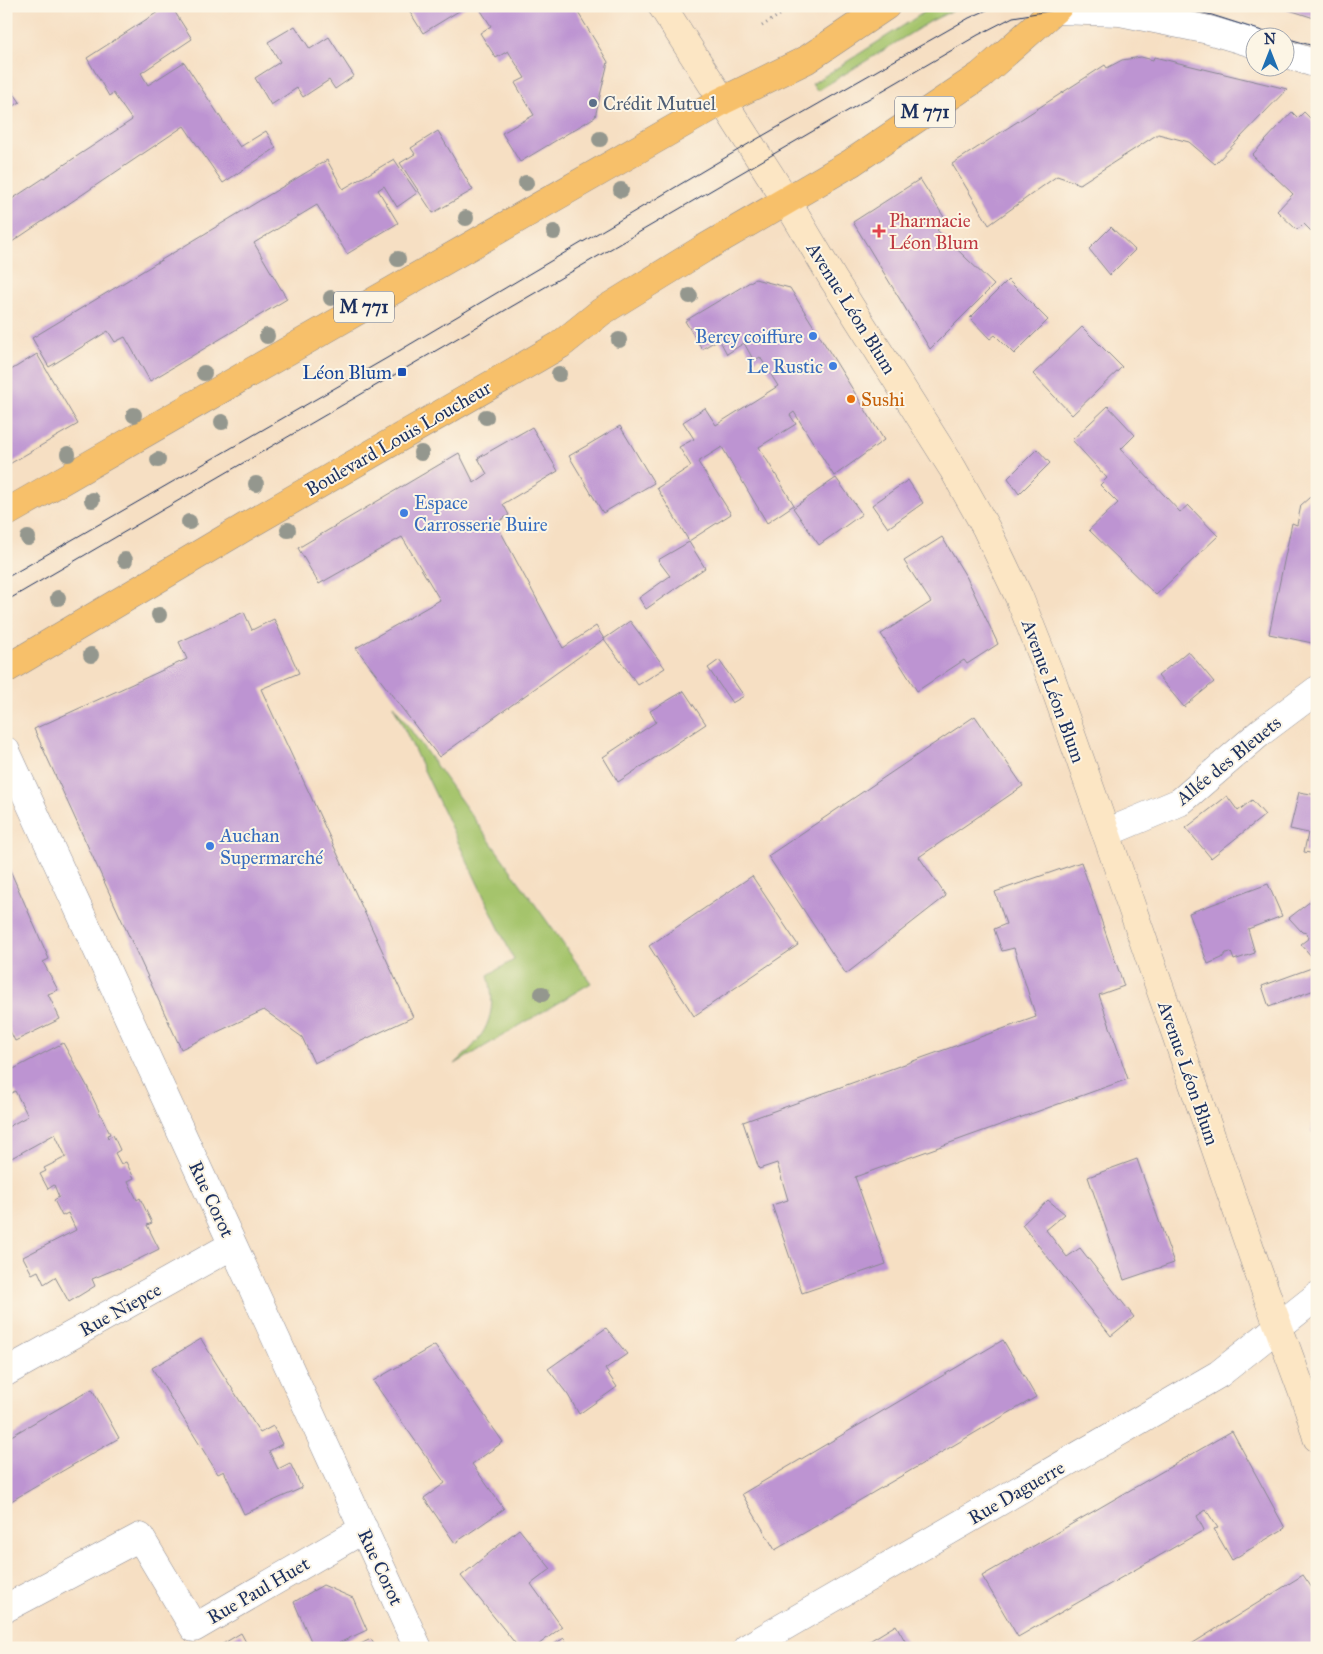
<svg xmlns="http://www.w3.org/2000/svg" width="1323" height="1654" viewBox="0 0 1323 1654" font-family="'IM FELL Great Primer',serif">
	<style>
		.green { fill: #a5c46c; stroke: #607a65 }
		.building { fill: #bd94d2 }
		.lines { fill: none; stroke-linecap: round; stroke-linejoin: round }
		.minor-casing { stroke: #888790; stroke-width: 29 }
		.secondary-casing { stroke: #888790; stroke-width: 29 }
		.primary-casing { stroke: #888790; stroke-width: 29 }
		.path { stroke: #888790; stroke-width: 3; stroke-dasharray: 1 4; stroke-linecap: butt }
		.minor { stroke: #fff; stroke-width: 28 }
		.secondary { stroke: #fce6c4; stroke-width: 28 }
		.primary { stroke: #f7c06b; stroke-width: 28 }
		.tram { stroke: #1b2f5e; stroke-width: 1 }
		.tree { fill: #94978e }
		.service-dot { fill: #5c6f8a; stroke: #fcf5e5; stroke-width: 2 }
		.health-dot { fill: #e0444e; stroke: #fcf5e5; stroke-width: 2 }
		.shop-dot { fill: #3f7fe0; stroke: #fcf5e5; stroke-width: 2 }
		.transit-dot { fill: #1a4fb4; stroke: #fcf5e5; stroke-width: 2 }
		.food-dot { fill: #e8710a; stroke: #fcf5e5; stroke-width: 2 }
		.labels { text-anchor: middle; stroke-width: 4; stroke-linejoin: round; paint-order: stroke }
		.shield { fill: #fcf5e5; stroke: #5e6a86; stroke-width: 1 }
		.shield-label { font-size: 18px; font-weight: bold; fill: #1b2f5e }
		.service-label { font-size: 19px; fill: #4e5e75; stroke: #fcf5e5; text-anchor: start }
		.health-label { font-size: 19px; fill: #be3a42; stroke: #fcf5e5; text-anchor: start }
		.street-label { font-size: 19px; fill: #1b2f5e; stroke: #fcf5e5 }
		.shop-label { font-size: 19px; fill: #366cbe; stroke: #fcf5e5; text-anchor: end }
		.transit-label { font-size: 19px; fill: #164399; stroke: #fcf5e5; text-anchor: end }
		.food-label { font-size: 19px; fill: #c56008; stroke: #fcf5e5; text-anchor: start }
	</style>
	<rect width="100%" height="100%" fill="#fcf5e5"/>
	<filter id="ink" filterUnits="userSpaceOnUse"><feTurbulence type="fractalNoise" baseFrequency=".02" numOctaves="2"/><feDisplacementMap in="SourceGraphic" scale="10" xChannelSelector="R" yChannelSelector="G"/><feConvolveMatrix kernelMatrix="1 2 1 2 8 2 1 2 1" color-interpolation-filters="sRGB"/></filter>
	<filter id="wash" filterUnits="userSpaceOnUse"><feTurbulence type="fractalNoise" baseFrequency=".0096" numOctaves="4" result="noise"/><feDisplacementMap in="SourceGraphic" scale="20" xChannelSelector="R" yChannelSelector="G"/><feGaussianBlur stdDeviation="1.12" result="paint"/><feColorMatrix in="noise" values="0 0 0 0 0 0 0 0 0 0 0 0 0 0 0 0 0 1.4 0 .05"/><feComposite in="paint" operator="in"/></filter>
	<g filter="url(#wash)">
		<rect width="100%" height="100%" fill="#f6dfc3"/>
		<path class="green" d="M934 6H962L931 21 817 91 812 84Z
			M393 705 591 983 455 1064C485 1037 499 1016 488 975L514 960Z"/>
		<g id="blocks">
			<path class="building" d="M167 6H171L192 39 141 73 148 85 184 62 240 147 266 131 276 148 223 183 184 126 6 246V203L132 120 113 93 109 96 87 58Z
				M406 6H467L423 33Z
				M478 6H574L608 62 595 117 520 162 502 133 534 115 515 83 525 78 508 51 496 58 480 33 491 26Z
				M1280 6H1317V19L1280 7Z
				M295 26 310 49 329 37 354 76 335 89 329 80 303 97 297 88 271 105 255 78 280 62 268 42Z
				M1141 57 1153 60 1154 57 1287 89 1215 164 1189 142 1158 134 1080 184 1057 176 989 225 952 164 1105 65 1107 68 1122 60Z
				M6 82 20 102 6 111Z
				M1292 112 1298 118 1304 112 1317 125V237L1304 224 1300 228 1296 229 1277 211 1293 194 1252 155Z
				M438 131 473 190 433 213 400 163 415 154 411 148Z
				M394 159 417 193 397 207 384 186 378 190 398 223 347 254 317 205 254 243 287 299 150 381 125 337 115 342 108 331 49 367 32 338 327 160 343 189Z
				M920 179 947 222 937 230 994 285 930 349 853 222Z
				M1111 227 1135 250 1110 275 1089 249Z
				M755 279 790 288 884 440 834 476 794 412 790 415 796 424 759 447 794 505 767 523 722 447 698 462 731 514 689 541 657 488 691 466 679 447 694 439 683 422 705 408 716 425 778 386 760 357 754 361 744 343 727 354 719 339 702 349 685 321Z
				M1008 280 1048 320 1014 354 995 335 990 339 970 318Z
				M1082 327 1122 367 1072 415 1033 374Z
				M37 354 78 424 6 466V363L11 370Z
				M1108 406 1135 435 1121 449 1180 512 1188 505 1218 536 1156 595 1089 530 1118 503 1100 485 1107 478 1072 440Z
				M620 426 654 483 603 513 569 456Z
				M532 427 558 471 503 504 509 515 496 523 563 648 596 626 604 639 630 621 665 668 638 685 604 639 439 757 356 648 440 600 402 537 319 584 298 548 459 453 474 483 487 474 478 458Z
				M1037 449 1050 463 1019 494 1008 478Z
				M836 478 862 514 819 545 793 508Z
				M908 480 923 503 888 528 872 505Z
				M1317 491V644L1269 634 1292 523 1297 525 1301 505Z
				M942 537 967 578 998 644 967 664 964 660 917 691 881 634 931 602 904 561Z
				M689 542 705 568 646 609 639 598 670 576 658 560Z
				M244 612 252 630 274 619 299 673 261 689 413 1017 314 1063 302 1037 264 1010 181 1049 34 729 187 659 179 642Z
				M1188 651 1214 682 1184 707 1158 676Z
				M719 660 744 696 732 703 708 668Z
				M684 691 706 724 618 782 603 757 656 722 650 711Z
				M975 716 1023 786 919 857 946 896 846 974 768 856Z
				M1299 792 1317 795V854L1304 852 1308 833 1290 829Z
				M1227 796 1238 811 1252 800 1265 815 1211 858 1186 828Z
				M6 861 49 959 43 962 58 990 48 994 60 1019 15 1041 6 1023Z
				M1081 862 1124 986 1099 995 1128 1079 855 1177 886 1264 802 1293 772 1205 788 1200 777 1163 759 1169 743 1122 1036 1017 1014 948 1002 951 994 929 1006 924 995 892Z
				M752 876 798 945 694 1016 649 946Z
				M1268 884 1282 916 1248 929 1255 953 1234 960 1231 952 1226 953 1222 958 1208 964 1189 913Z
				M1316 897 1317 899 1316 962 1301 944 1309 938 1307 933 1302 932 1289 918Z
				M1317 966V989L1269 1007 1262 986Z
				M63 1043 87 1086 110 1134 107 1135 108 1138 113 1135 120 1150 115 1153 121 1164 126 1162 134 1178 128 1181 137 1200 140 1198 152 1223 147 1225 159 1249 119 1269 118 1268 92 1279 95 1286 69 1302 55 1277 44 1284 38 1271 32 1274 23 1257 76 1230 68 1213 62 1216 54 1200 59 1197 54 1185 48 1189 40 1174 46 1171 44 1168 66 1157 55 1134 6 1161V1128L28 1116 15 1091 6 1096V1073Z
				M1316 1108H1317V1133L1311 1132Z
				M1137 1159 1174 1263 1124 1280 1088 1177Z
				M1048 1200 1065 1214 1046 1230 1067 1257 1080 1248 1134 1317 1111 1336 1022 1225Z
				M606 1328 627 1354 605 1369 617 1387 579 1414 568 1395 548 1369Z
				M201 1339 260 1433 273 1426 282 1444 269 1451 278 1469 290 1463 302 1488 244 1514 224 1471 218 1474 152 1368Z
				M1003 1340 1036 1397 775 1550 742 1494Z
				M435 1345 503 1442 472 1464 504 1509 455 1543 424 1498 445 1483 373 1381Z
				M92 1389 119 1438 6 1504V1439Z
				M1232 1431 1285 1528 1232 1560 1214 1529 1218 1528 1206 1510 1197 1516 1204 1530 1018 1637 982 1576Z
				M519 1529 551 1569 531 1584 562 1627 534 1648H519L461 1576Z
				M1303 1575 1317 1595V1648H1185Z
				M323 1585 353 1598 367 1630 328 1648H314L294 1602Z
				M896 1625 909 1648H858Z
				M241 1633 249 1648H216Z
				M564 1638 570 1648H548Z
				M371 1639 376 1648H352Z"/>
		</g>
	</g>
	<g filter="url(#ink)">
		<use href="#blocks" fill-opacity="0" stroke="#888790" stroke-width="1"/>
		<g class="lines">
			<g class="minor-casing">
				<path id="minor" d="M1055 10 1120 12 1209 30 1256 44
					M1286 54 1317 64
					M6 751 418 1648
					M1106 833 1180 802 1261 732 1317 690
					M6 1372 233 1245
					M6 1608 140 1537 194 1628 364 1529
					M747 1648 1219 1374 1317 1296"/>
			</g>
			<g class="secondary-casing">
				<path id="secondary" d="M662 6 786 200 833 279 953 469 986 528 1019 597 1052 680 1106 833 1258 1271 1309 1410 1317 1438"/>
			</g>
			<g class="primary-casing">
				<path id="primary" d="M6 513 722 101 806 60 886 6
					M6 669 250 524 560 345 601 312 703 249 851 163 981 75 1059 6"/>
			</g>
			<path class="path" d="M762 26 794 6"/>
			<use href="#minor" class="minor"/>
			<use href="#secondary" class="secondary"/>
			<use href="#primary" class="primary"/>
			<path class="tram" d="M1173 6 1212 15 1284 38
				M1286 38 1317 47
				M6 578 387 358 750 143 969 18 996 6
				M6 601 978 35 1013 17 1055 10"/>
		</g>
		<g class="tree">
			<circle cx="600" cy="139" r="8"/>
			<circle cx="526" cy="183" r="8"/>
			<circle cx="621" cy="190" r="8"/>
			<circle cx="466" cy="218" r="8"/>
			<circle cx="554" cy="232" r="8"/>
			<circle cx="398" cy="259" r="8"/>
			<circle cx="690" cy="296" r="8"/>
			<circle cx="331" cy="298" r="8"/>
			<circle cx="267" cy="336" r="8"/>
			<circle cx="619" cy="340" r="8"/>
			<circle cx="204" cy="373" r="8"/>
			<circle cx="559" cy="374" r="8"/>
			<circle cx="134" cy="415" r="8"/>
			<circle cx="486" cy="417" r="8"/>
			<circle cx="222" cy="422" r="8"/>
			<circle cx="421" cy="453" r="8"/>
			<circle cx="68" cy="454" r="8"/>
			<circle cx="158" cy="460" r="8"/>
			<circle cx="256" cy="484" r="8"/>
			<circle cx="92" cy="500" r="8"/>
			<circle cx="189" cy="522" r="8"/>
			<circle cx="288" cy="530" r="8"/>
			<circle cx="28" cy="538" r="8"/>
			<circle cx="125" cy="560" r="8"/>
			<circle cx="58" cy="598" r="8"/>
			<circle cx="159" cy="615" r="8"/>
			<circle cx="91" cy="655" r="8"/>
			<circle cx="542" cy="994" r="8"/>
		</g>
	</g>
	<circle class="service-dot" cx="593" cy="103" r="5"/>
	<path class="health-dot" d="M876.5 223.5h5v5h5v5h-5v5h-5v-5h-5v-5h5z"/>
	<g class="shop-dot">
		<circle cx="813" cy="336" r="5"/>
		<circle cx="833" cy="366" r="5"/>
		<circle cx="404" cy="513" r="5"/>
		<circle cx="210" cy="846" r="5"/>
	</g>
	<rect class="transit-dot" x="397" y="367" width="10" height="10" rx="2.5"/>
	<circle class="food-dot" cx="851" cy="399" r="5"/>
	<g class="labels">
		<g class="shield">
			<rect x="895" y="96.5" width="60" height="31" rx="4"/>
			<rect x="334" y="291.5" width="60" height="31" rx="4"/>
		</g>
		<g class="shield-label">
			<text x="925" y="118">M 771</text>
			<text x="364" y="313">M 771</text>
		</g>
		<g class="service-label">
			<text x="603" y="110">Crédit Mutuel</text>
		</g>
		<g class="health-label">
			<text x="889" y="227">Pharmacie<tspan x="889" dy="22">Léon Blum</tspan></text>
		</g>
		<g class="street-label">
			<text transform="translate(852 308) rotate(58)" y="7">Avenue Léon Blum</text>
			<text transform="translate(398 438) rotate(-30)" y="7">Boulevard Louis Loucheur</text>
			<text transform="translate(1054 691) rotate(70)" y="7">Avenue Léon Blum</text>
			<text transform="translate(1228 760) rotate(-39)" y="7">Allée des Bleuets</text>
			<text transform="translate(1189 1073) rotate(71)" y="7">Avenue Léon Blum</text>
			<text transform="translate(212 1199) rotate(65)" y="7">Rue Corot</text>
			<text transform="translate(120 1309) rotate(-29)" y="7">Rue Niepce</text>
			<text transform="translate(1016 1492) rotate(-30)" y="7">Rue Daguerre</text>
			<text transform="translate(381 1567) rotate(65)" y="7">Rue Corot</text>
			<text transform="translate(258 1590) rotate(-30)" y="7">Rue Paul Huet</text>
		</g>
		<g class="shop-label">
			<text x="803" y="343">Bercy coiffure</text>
			<text x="823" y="373">Le Rustic</text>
			<text x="414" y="509" text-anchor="start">Espace<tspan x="414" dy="22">Carrosserie Buire</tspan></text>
			<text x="220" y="842" text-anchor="start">Auchan<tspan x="220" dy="22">Supermarché</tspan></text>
		</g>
		<g class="transit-label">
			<text x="392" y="379">Léon Blum</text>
		</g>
		<g class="food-label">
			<text x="861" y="406">Sushi</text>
		</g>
	</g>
	<rect width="1323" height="1654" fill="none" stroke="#fcf5e5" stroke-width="25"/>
	<g transform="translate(1270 52)"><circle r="24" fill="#fcf5e5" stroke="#a2a6af"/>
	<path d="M0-4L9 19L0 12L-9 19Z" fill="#1f6fb2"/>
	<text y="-8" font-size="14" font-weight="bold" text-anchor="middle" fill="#1b2f5e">N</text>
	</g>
</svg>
